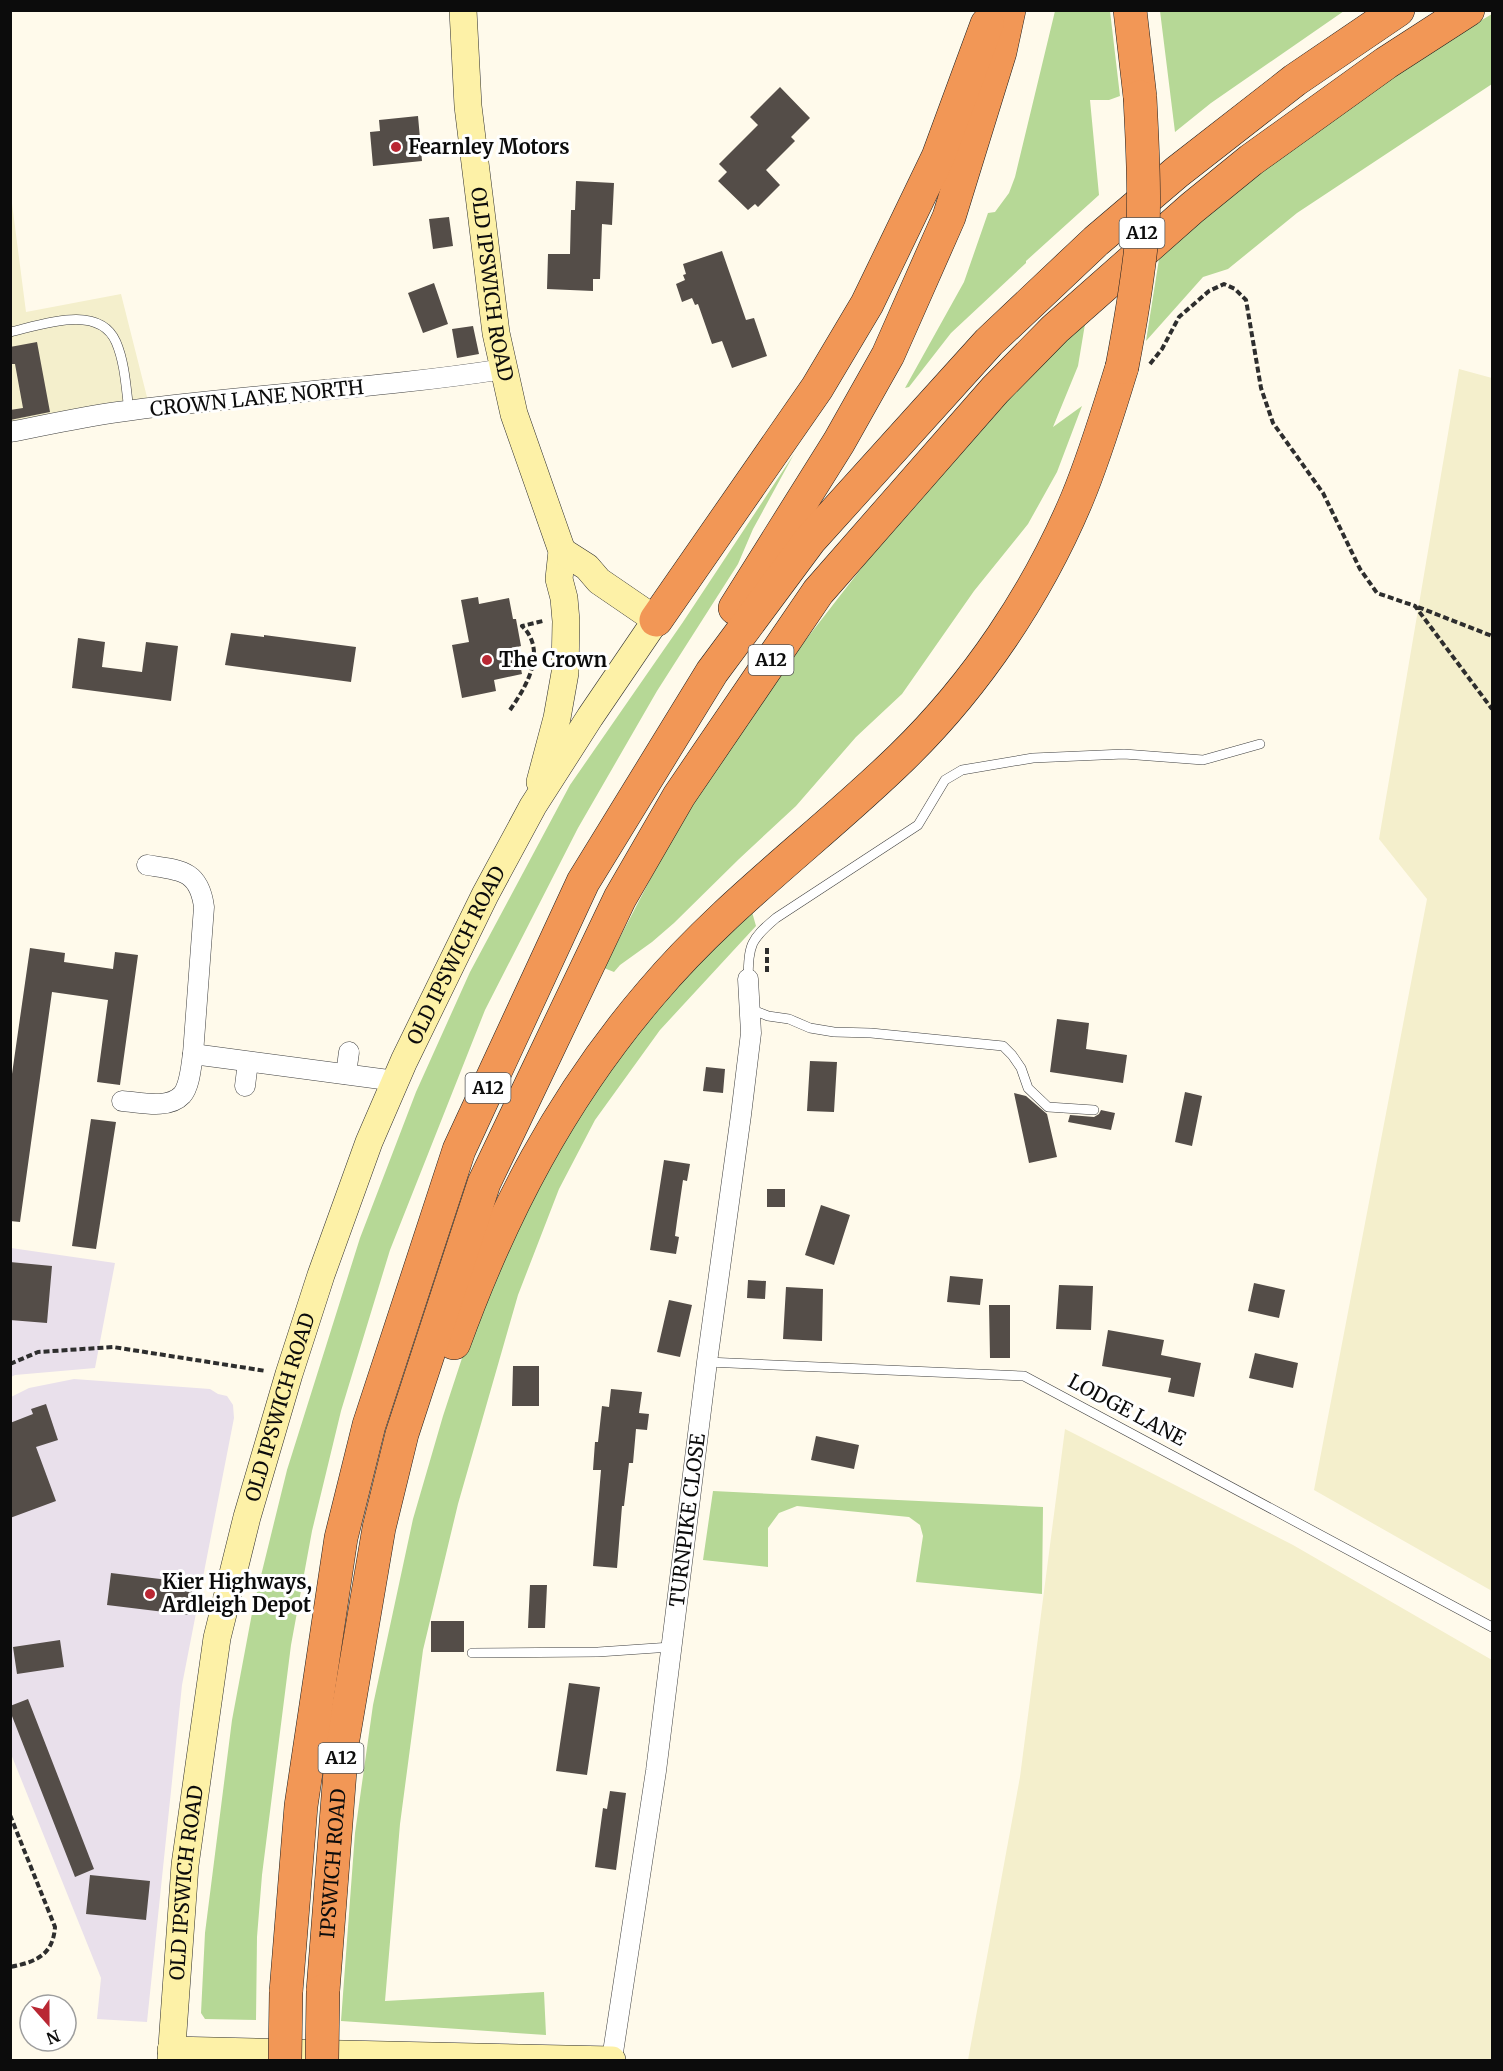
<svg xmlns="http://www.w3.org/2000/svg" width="1503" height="2071" viewBox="0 0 1503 2071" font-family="Merriweather,serif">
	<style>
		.industrial { fill: #e9e0eb }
		.farmland { fill: #f4efcc }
		.forest { fill: #b6d896 }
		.building { fill: #544d48 }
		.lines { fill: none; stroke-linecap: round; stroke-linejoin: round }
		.lane-casing { stroke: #3f3f3f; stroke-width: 10 }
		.street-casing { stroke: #3f3f3f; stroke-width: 21 }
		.secondary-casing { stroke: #2e2e2e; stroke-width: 28 }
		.highway-casing { stroke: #1d1d1d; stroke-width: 34 }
		.path { stroke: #2e2e2e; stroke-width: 4; stroke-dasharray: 6 3; stroke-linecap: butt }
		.lane { stroke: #fff; stroke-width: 9 }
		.street { stroke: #fff; stroke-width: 20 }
		.secondary { stroke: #fdf1a7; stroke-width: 27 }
		.highway { stroke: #f29756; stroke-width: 33 }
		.highway-bridge-casing { stroke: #1d1d1d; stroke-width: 34; stroke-linecap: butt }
		.highway-bridge { stroke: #f29756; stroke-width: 33 }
		.poi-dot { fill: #b92733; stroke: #fff; stroke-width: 2 }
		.labels { text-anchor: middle; stroke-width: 6; stroke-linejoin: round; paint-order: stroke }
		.shield { fill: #fff; stroke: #555; stroke-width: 1.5 }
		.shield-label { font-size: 18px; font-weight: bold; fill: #0c0c0c }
		.poi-label { font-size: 20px; font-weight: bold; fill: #0c0c0c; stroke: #fff; text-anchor: start }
		.street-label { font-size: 20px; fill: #0c0c0c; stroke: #fff }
	</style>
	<rect width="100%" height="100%" fill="#fffaeb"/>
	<path class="industrial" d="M11 1248 115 1263 95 1368 15 1375 11 1377Z
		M74 1379 210 1389 218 1394 227 1396 233 1405 234 1418 182 1685 147 2022 97 2019 101 1978 11 1754V1397L29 1388Z"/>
	<path class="farmland" d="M10 188 26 312 121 294 150 409 11 432Z
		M1459 369 1492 378V1591L1314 1490 1427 899 1379 839Z
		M1065 1429 1293 1545 1492 1660V2060H968L1020 1777Z"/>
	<path class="forest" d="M1055 11H1110L1120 96 1109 100H1090L1099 195 1026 261V263L951 333 909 387 905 388 964 282 988 213 995 212 1009 193 1015 177Z
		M1160 11V10L1344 11 1211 103 1175 132Z
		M1492 14V84L1297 213 1228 269 1203 277 1146 341 1162 240 1377 82Z
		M1088 306 1078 366 1053 427 1082 406 1057 472 1028 524 974 591 902 694 856 737 796 806 739 859 674 923 652 942 620 965 614 972 604 968 713 759 1004 385Z
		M794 454 753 529 738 564 657 691 578 828 485 1010 390 1250 341 1411 312 1531 291 1645 262 1875 257 1937 256 2020 205 2019 201 2013 205 1933 232 1720 253 1608 287 1470 360 1238 416 1092 470 972 570 785 683 622Z
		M752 912 756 926 660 1030 595 1120 559 1189 518 1295 458 1504 423 1650 400 1824 385 2001 544 1992 546 2035 341 2021 355 1833 373 1705 413 1519 443 1416 465 1349 507 1241 605 1073 679 982Z
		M713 1491 1043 1507 1042 1594 916 1582 923 1536 920 1525 909 1517 797 1506 779 1513 768 1528V1567L703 1560Z"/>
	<path class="building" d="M780 87 810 118 791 137 795 141 766 170 780 185 758 207 755 204 748 210 718 181 727 172 719 164 758 125 750 117Z
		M418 116 422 161 373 166 370 132 380 131 379 120Z
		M576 181 614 183 612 225 602 224 600 279H593V291L547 289 548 254H570L571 210H575Z
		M449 217 453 246 433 249 429 219Z
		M722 251 746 320 754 318 767 356 732 368 722 341 712 344 698 304 695 305 692 298 682 302 676 284 685 280 683 275 686 274 683 264Z
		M434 283 448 324 423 333 408 293Z
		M473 326 479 354 457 358 452 329Z
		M37 342 50 412 10 420V410L23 408 15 364H10V347Z
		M478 597 479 604 509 598 513 619H516L521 646 517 647 522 674 494 680 496 691 462 698 452 645 469 642 461 600Z
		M231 633 264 637V635L356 647 351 682 225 665Z
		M78 638 105 642 102 667 142 672 146 642 178 646 171 701 72 688Z
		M30 948 65 953 64 962 113 969 115 952 138 955 120 1085 97 1082 108 1000 52 992 20 1222 10 1221V1088Z
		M1057 1019 1089 1023 1086 1049 1127 1055 1123 1083 1050 1072Z
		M810 1061 837 1062 834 1112 807 1111Z
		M706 1067 725 1069 723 1093 703 1091Z
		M1185 1092 1202 1096 1192 1146 1175 1142Z
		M1014 1093 1026 1096 1047 1114 1057 1157 1029 1163Z
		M1101 1110 1115 1113 1111 1130 1068 1122 1070 1115 1094 1117 1099 1114Z
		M91 1119 116 1122 96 1249 72 1246Z
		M664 1160 690 1164 687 1181 683 1180 677 1221 675 1236 679 1237 676 1254 650 1250Z
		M767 1189H785V1207H767Z
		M821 1205 850 1215 834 1265 805 1255Z
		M10 1262 52 1266 47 1323 10 1320Z
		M950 1276 983 1279 980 1305 947 1302Z
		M748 1280 766 1281 765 1299 747 1298Z
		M1254 1283 1285 1290 1279 1318 1248 1311Z
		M1059 1285 1093 1286 1091 1330 1056 1329Z
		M786 1287 823 1289 822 1341 783 1339Z
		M669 1300 692 1305 680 1357 657 1352Z
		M989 1305H1010V1358H990Z
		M1108 1330 1164 1340 1161 1355 1201 1363 1194 1397 1168 1392 1171 1378 1102 1366Z
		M1255 1353 1298 1363 1293 1388 1249 1378Z
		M513 1366H539V1406H512Z
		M611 1389 642 1392 639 1413 649 1414 647 1430 636 1429 633 1463H629L624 1506H622L617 1568 593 1566 601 1470H593L595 1442H598L602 1406 609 1407Z
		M46 1404 58 1440 36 1447 56 1501 10 1518V1423L33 1414 31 1409Z
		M816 1436 859 1445 854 1469 811 1460Z
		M111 1573 193 1583 189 1615 107 1605Z
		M530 1585H547L545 1628H528Z
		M431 1621H464V1652H431Z
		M60 1640 64 1667 17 1674 13 1647Z
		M569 1683 600 1687 587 1775 556 1771Z
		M28 1699 94 1869 75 1877 10 1711V1706Z
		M610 1791 626 1793 616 1870 595 1867 603 1808 607 1809Z
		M90 1875 150 1881 146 1920 86 1914Z"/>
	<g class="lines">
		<g class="lane-casing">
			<path id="lane" d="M10 332C41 325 99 303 116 342 125 363 126 388 129 411
				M748 979C749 944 750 940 776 918L918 825 945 780 962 770 1033 758 1124 754 1203 760 1260 744
				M750 1009 768 1016 789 1019 810 1028 834 1032 871 1033 1003 1046 1012 1055 1021 1068 1028 1088 1048 1107 1094 1110
				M707 1362 1024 1376 1492 1627
				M472 1653 598 1652 671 1647"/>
		</g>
		<g class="street-casing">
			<g id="street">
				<path d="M10 432C46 425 82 417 118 412 247 394 376 389 504 369"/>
				<path d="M147 865C179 870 199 869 204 907L193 1054"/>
				<path d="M346 1074 349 1052"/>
				<path d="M245 1086 248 1062"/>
				<path d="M122 1101C139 1102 168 1110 182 1095 190 1086 191 1066 193 1054L396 1081"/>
				<path id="s1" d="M612 2059 656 1771 707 1362 741 1115 751 1033 748 979"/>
			</g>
		</g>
		<g class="secondary-casing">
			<g id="secondary">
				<path id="s2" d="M463 10 468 106 496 333 514 414 562 551 559 579 564 598 566 621 565 673 557 718 540 782"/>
				<path d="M171 2050 612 2060"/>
				<path id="s3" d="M171 2060 185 1865 217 1638 247 1517 289 1374 321 1275 369 1142 404 1061 485 895 533 806 590 717 656 620 599 581 587 567 562 551"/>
			</g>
		</g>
		<g class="highway-casing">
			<g id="highway">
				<path d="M1130 10 1140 97"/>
				<path d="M735 608 839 442 888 355 949 217 1000 52 1009 10"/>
				<path d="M656 620 817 388 867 304 938 157 987 24"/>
				<path d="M454 1343C501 1214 561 1098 651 993 725 905 820 837 902 757 976 685 1037 594 1077 499 1095 456 1108 412 1122 367"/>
				<path id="s4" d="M323 1991 342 1745 379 1528 402 1434 484 1183 620 898 679 796 818 592 995 390 1055 329 1192 208 1251 160 1386 63 1468 10"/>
				<path d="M286 1992 301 1806 341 1538 369 1425 459 1150 583 882 712 672 810 540 989 342 1096 241 1177 172 1295 80 1398 10"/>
			</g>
		</g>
		<path class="path" d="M1150 364 1162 349 1179 317 1209 291 1224 284 1235 289 1246 300 1261 388 1273 423 1323 493 1360 569 1377 593 1415 606 1492 709
			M1418 607 1492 636
			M510 710C526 687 548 651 522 626L543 621
			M767 948V974
			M10 1364 38 1352 113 1347 266 1371
			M10 1815 55 1927C53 1955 36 1962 10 1967"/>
		<use href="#lane" class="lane"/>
		<use href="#street" class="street"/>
		<use href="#secondary" class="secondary"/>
		<use href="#highway" class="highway"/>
		<g class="highway-bridge-casing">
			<path id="highway-bridge" d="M1122 367C1131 320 1139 274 1143 226 1145 183 1142 140 1140 97
				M285 2060 286 1992
				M322 2060 323 1991"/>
		</g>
		<use href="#highway-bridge" class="highway-bridge"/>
	</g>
	<g class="poi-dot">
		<circle cx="396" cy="147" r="6"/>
		<circle cx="487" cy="660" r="6"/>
		<circle cx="150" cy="1594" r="6"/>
	</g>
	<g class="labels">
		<g class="shield">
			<rect x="1119.5" y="218" width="45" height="30" rx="4.5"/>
			<rect x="748.5" y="645" width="45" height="30" rx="4.5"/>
			<rect x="465.5" y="1073" width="45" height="30" rx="4.5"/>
			<rect x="318.5" y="1743" width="45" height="30" rx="4.5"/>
		</g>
		<g class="shield-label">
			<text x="1142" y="239">A12</text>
			<text x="771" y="666">A12</text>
			<text x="488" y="1094">A12</text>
			<text x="341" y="1764">A12</text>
		</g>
		<g class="poi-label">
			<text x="408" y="154">Fearnley Motors</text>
			<text x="499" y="667">The Crown</text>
			<text x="162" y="1589">Kier Highways,<tspan x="162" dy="23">Ardleigh Depot</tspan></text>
		</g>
		<g class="street-label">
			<text dy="7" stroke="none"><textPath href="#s2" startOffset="276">OLD IPSWICH ROAD</textPath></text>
			<text transform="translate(257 398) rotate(-6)" y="7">CROWN LANE NORTH</text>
			<text dy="7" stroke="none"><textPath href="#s3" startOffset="1150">OLD IPSWICH ROAD</textPath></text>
			<text dy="7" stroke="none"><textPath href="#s3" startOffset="664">OLD IPSWICH ROAD</textPath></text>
			<text transform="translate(1127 1410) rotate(28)" y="7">LODGE LANE</text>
			<text dy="7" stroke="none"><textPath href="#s1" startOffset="544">TURNPIKE CLOSE</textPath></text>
			<text dy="7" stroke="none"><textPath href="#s4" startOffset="128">IPSWICH ROAD</textPath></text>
			<text dy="7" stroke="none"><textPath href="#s3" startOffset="178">OLD IPSWICH ROAD</textPath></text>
		</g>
	</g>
	<rect width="1503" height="2071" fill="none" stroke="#0c0c0c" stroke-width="24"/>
	<g transform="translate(48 2023) rotate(159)"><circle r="28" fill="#ffffff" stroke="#9e9e9e" stroke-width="1.5"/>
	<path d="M0-4.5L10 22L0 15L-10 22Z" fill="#b92733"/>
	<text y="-9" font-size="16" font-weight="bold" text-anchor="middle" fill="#0c0c0c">N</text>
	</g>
</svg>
